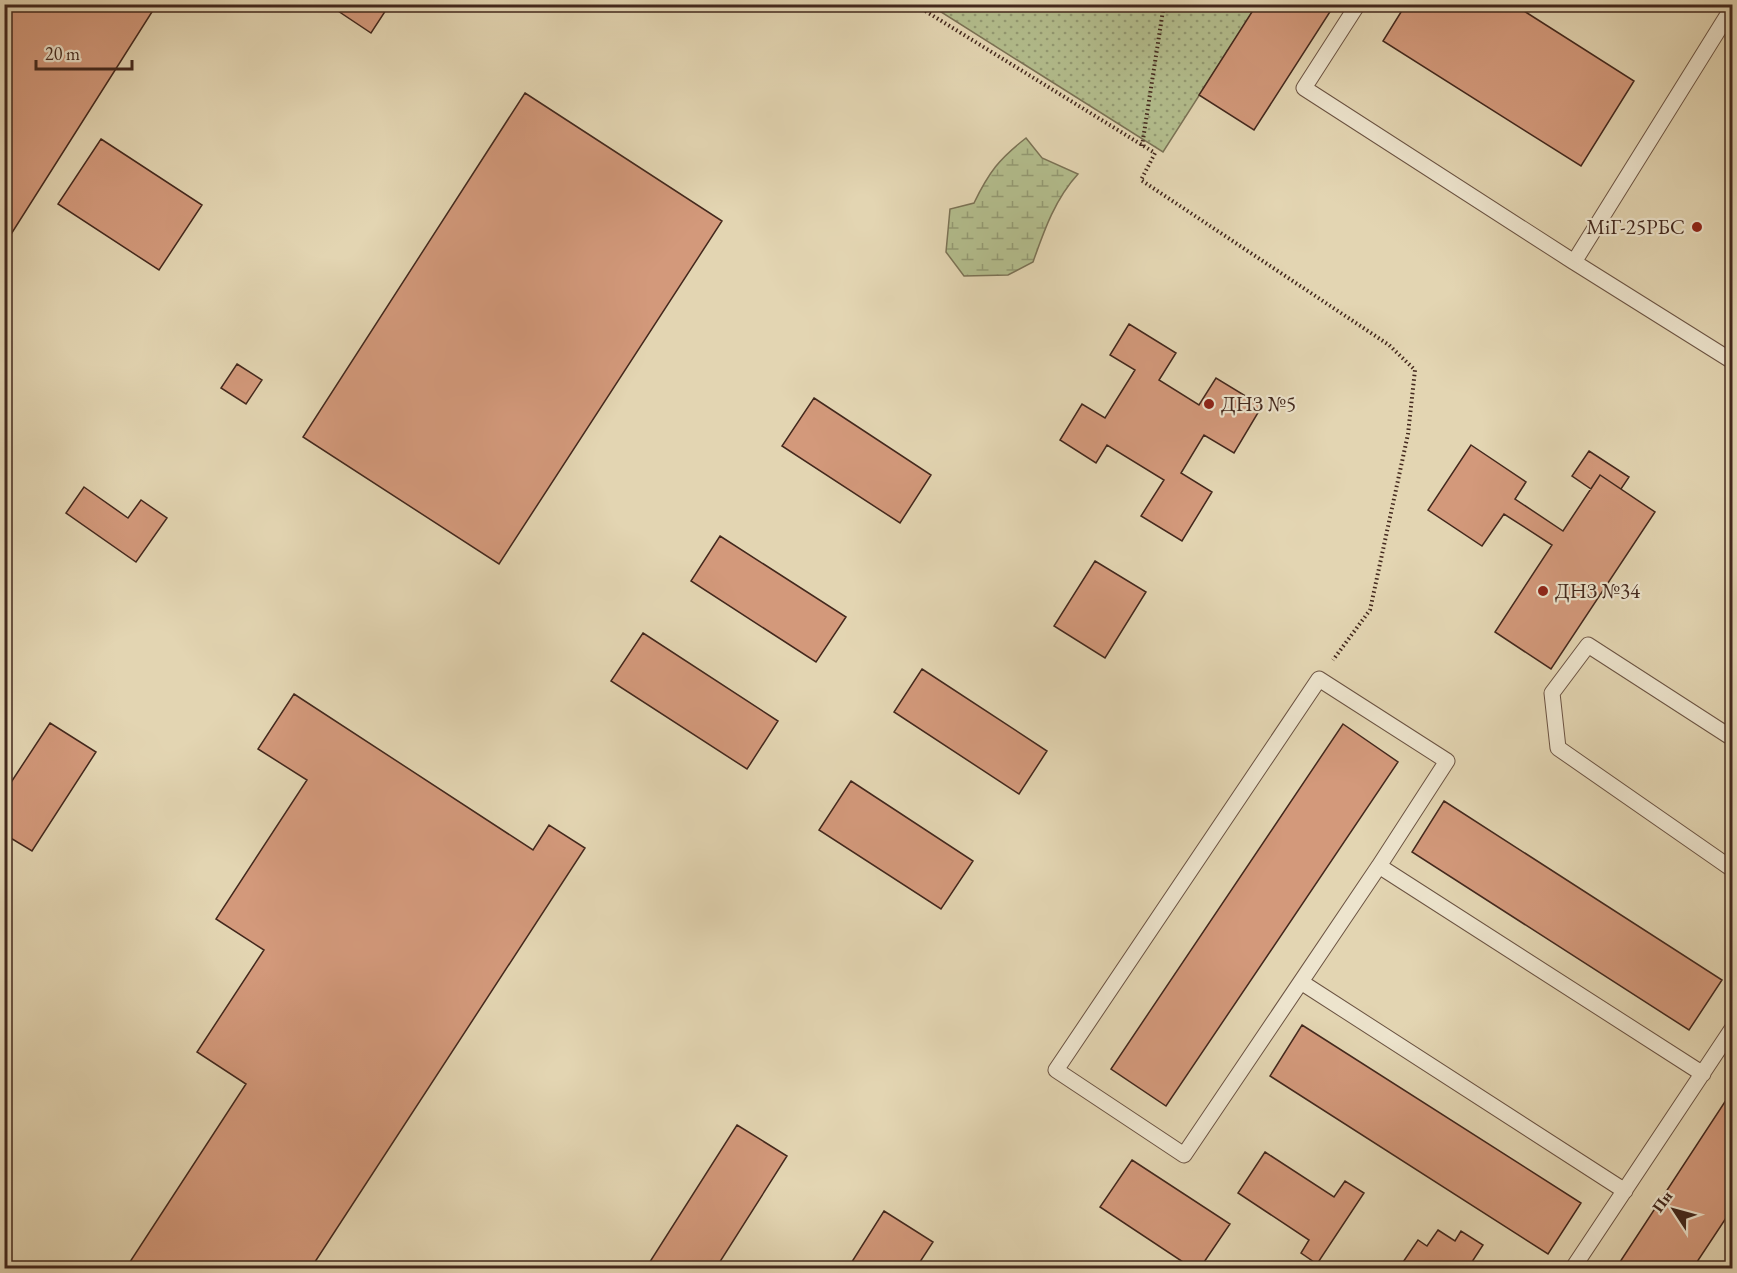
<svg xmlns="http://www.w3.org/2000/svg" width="1737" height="1273" viewBox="0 0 1737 1273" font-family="'EB Garamond',serif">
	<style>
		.green { fill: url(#green-dots); stroke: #7b7255; stroke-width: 1.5 }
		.wetland { fill: url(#wetland-marsh); stroke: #7b7255; stroke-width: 1.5 }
		.building { fill: #d3997b; stroke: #43281d; stroke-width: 1.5 }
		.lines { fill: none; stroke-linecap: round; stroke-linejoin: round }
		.lane-casing { stroke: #6b5342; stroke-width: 17 }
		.path { stroke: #43281d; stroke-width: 4; stroke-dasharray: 1.5 3; stroke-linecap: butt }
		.lane { stroke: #ede4cd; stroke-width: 15 }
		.poi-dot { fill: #8f2418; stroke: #ede4cd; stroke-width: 2 }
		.labels { text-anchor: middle; stroke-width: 4.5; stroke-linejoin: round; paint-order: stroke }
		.poi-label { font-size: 21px; fill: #43281d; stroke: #ede4cd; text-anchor: start }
	</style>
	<defs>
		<pattern id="green-dots" width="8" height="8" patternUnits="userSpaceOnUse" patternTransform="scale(1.5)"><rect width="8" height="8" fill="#b3bd8d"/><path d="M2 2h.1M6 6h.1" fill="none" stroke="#939a73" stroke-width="1.8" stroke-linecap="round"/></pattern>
		<pattern id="wetland-marsh" width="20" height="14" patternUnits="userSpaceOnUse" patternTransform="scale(1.5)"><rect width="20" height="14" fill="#b3bd8d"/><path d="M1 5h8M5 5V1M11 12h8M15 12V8" fill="none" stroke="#939a73"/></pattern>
	</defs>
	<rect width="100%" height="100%" fill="#e3d5b2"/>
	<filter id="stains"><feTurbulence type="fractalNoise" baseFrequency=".00333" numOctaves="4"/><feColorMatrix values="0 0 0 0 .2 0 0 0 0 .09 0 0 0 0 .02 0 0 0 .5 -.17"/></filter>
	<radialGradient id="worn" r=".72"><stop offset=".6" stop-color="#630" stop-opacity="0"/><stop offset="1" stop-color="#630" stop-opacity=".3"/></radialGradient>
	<path class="green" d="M930 5H1257L1163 152Z"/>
	<path class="wetland" d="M1026 138 1042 158 1078 174C1055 199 1044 231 1033 262L1008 275 964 276 946 252 950 209 974 203C989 172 999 159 1026 138Z"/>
	<path class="building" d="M4 4H157L8 239 4 237Z
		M333 4H384L388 7 371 33 332 7Z
		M1257 4H1335L1254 130 1199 95Z
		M1406 4H1513L1634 81 1581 166 1383 41Z
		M525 93 722 221 499 564 303 437Z
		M101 139 202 205 159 270 58 204Z
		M1129 324 1176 353 1159 380 1199 405 1216 378 1262 406 1234 453 1204 435 1181 473 1212 492 1182 541 1141 516 1164 480 1107 445 1096 463 1060 440 1082 404 1105 418 1135 370 1110 355Z
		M237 364 262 380 246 404 221 388Z
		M814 398 931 475 900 523 782 446Z
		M1471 445 1526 482 1515 499 1563 531 1600 475 1655 512 1551 669 1495 632 1552 545 1504 514 1482 546 1428 510Z
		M1589 451 1629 477 1621 489 1600 475 1591 489 1572 476Z
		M84 487 128 518 141 500 167 518 136 562 66 513Z
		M720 536 846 617 816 662 691 581Z
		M1095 561 1146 592 1105 658 1054 626Z
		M643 633 778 721 747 769 611 681Z
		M922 669 1047 751 1019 794 894 712Z
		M294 694 533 850 549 825 585 848 311 1268H126L246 1084 197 1052 264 950 216 919 307 780 258 749Z
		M50 723 96 752 32 851 4 834V793Z
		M1343 724 1398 762 1166 1106 1111 1069Z
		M851 781 973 861 941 909 819 830Z
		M1444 801 1722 980 1689 1030 1412 852Z
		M1302 1025 1581 1203 1548 1254 1270 1076Z
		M1732 1091V1209L1693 1268H1616Z
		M737 1125 787 1156 716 1268H646Z
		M1265 1152 1334 1197 1345 1181 1364 1193 1317 1264 1301 1253 1309 1240 1238 1193Z
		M1132 1160 1230 1224 1200 1268H1192L1100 1207Z
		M884 1211 933 1242 916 1268H848Z
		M1438 1230 1455 1241 1461 1231 1483 1245 1468 1268H1399L1418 1240 1427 1246Z"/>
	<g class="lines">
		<g class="lane-casing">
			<path id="lane" d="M1358 4 1304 88 1574 262
				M1732 8 1574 262 1732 361
				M1732 738 1588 645 1552 693 1558 748 1732 869
				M1379 866 1184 1155 1056 1070 1319 679 1447 761 1379 866 1703 1074
				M1301 982 1625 1191
				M1573 1268 1732 1029"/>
		</g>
		<path class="path" d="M914 4 1155 153 1141 180 1389 345 1415 370 1408 434 1370 610 1333 660
			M1142 146 1164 4"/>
		<use href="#lane" class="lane"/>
	</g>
	<g class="poi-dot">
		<circle cx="1697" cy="227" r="6"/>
		<circle cx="1209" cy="404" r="6"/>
		<circle cx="1543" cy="591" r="6"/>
	</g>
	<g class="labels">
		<g class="poi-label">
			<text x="1685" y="234" text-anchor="end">МіГ-25РБС</text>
			<text x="1221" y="411">ДНЗ №5</text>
			<text x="1555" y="598">ДНЗ №34</text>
		</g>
	</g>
	<rect width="1737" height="1273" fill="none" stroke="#e3d5b2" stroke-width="24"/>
	<rect x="6" y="6" width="1725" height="1261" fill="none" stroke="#43281d" stroke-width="3"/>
	<rect x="12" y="12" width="1713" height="1249" fill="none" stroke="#43281d" stroke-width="1.5"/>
	<g transform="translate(1674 1210) rotate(306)" stroke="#ede4cd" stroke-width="4.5" paint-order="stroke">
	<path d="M0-4.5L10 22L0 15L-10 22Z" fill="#43281d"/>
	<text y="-9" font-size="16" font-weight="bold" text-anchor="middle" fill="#43281d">Пн</text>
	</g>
	<path d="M36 60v9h96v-9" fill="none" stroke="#43281d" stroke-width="3"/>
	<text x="45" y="60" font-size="18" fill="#43281d" stroke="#ede4cd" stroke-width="4.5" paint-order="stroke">20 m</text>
	<rect width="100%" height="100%" filter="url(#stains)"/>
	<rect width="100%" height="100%" fill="url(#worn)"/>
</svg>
